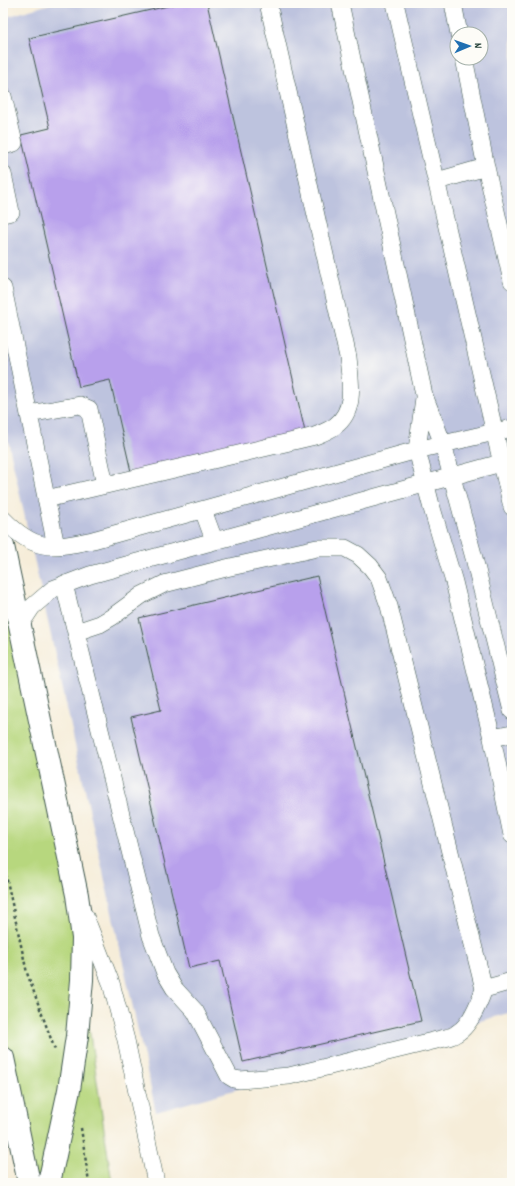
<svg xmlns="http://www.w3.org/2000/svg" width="515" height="1186" viewBox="0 0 515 1186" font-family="Dekko,sans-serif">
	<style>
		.industrial { fill: #bdc3de; fill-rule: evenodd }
		.green { fill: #b7d77e; stroke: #6b8a59 }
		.building { fill: #b8a0ec }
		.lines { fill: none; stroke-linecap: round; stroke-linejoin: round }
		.minor-casing { stroke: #3f574d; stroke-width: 18 }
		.major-casing { stroke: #3f574d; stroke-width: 24 }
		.highway-casing { stroke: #3f574d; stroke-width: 24 }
		.path { stroke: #3f574d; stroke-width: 2.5; stroke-dasharray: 3 3; stroke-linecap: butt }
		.minor { stroke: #fff; stroke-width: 17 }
		.major { stroke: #fff; stroke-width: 22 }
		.highway { stroke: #fff; stroke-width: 22 }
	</style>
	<rect width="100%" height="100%" fill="#fdfcf7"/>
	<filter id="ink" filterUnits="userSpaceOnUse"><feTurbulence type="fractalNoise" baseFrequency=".025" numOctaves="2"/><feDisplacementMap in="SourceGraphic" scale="8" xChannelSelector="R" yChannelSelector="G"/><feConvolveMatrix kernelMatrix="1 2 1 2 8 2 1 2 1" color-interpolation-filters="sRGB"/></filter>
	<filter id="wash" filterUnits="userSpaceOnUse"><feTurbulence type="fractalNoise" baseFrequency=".012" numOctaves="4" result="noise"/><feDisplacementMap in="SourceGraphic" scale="16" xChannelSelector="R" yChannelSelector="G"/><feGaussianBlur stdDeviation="0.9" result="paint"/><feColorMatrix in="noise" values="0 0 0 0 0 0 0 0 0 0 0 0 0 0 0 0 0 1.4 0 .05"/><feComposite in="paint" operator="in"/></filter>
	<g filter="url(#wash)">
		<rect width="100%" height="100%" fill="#f6edd9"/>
		<path class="industrial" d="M53 3H512V1012L156 1112 3 418V18ZM457 34H481V58H457Z"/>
		<path class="green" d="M3 547 83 938 46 1183H29L3 1058Z
			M82 980 112 1183H49Z"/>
		<g id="blocks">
			<path class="building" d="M181 3H207L306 436 132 476 110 380 79 387 21 135 50 128 29 38Z
				M317 576 421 1021 243 1062 220 961 189 968 131 717 161 710 139 618Z"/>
		</g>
	</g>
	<g filter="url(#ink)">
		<use href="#blocks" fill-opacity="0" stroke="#3f574d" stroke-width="1"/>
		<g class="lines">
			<g class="minor-casing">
				<path id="minor" d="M340 3 424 395 443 444 512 428
					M395 3 512 507
					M453 3 459 34
					M464 58 486 167 512 281
					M3 96 14 143 3 146
					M3 174 11 212 3 214
					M437 181 486 167
					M3 288 56 546
					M424 398 417 450 431 505 454 582 492 738 512 835
					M29 414 80 405 89 409 105 485
					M46 499 315 436C322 433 330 430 335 426 357 410 350 380 348 357L268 3
					M203 510 214 540
					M3 519C35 552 51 549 93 540L417 450 443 444 474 558 512 711
					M64 584 151 936 165 973 174 988 195 1011 229 1076 234 1079 240 1080 289 1076 445 1038C449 1037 454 1036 457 1033 470 1026 479 1003 484 989
					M20 625 32 607 53 589 90 575 512 460
					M76 632 100 624 112 617 142 595 164 584 226 568 317 548H345L358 555 370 566 379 578 389 606 484 989 512 981
					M492 738 512 734
					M85 916 111 983 126 1040 156 1183"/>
			</g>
			<g class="major-casing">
				<path id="major" d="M3 546 77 895 83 938 82 980 77 1036 69 1090 49 1183"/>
			</g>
			<g class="highway-casing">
				<path id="highway" d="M3 1058 29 1183"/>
			</g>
			<path class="path" d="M3 862 27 973 55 1050
				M81 1128 89 1183"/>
			<use href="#minor" class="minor"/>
			<use href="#major" class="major"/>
			<use href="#highway" class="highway"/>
		</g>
	</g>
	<rect width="515" height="1186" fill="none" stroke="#fdfcf7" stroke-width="16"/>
	<g transform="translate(469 46) rotate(88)"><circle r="19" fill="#fdfcf7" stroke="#a4b0a9"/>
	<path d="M0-3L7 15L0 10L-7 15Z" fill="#1f6fb2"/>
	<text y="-6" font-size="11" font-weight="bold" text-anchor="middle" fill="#1f3d34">N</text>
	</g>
</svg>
